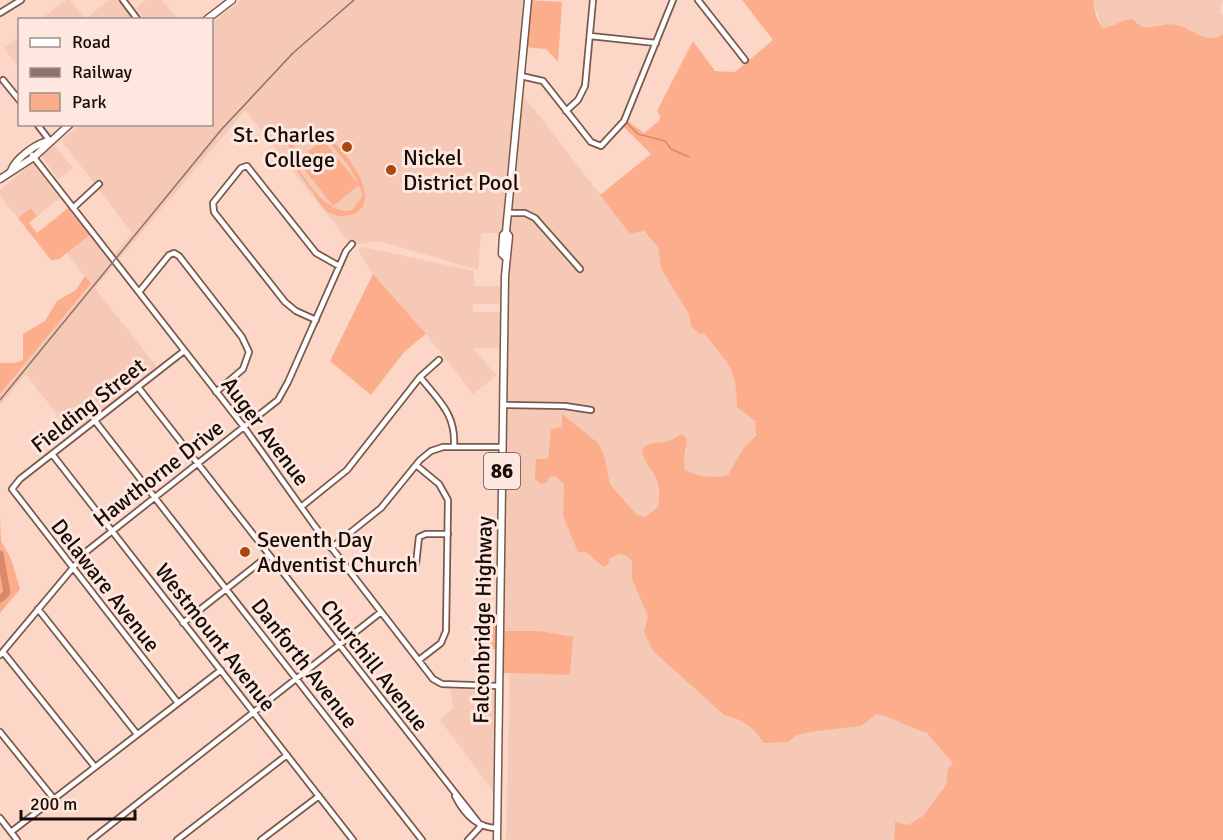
<svg xmlns="http://www.w3.org/2000/svg" width="1223" height="840" viewBox="0 0 1223 840" font-family="Signika,sans-serif">
	<style>
		.built { fill: #f5c9b5; fill-rule: evenodd }
		.green { fill: #fcad8b; fill-rule: evenodd }
		.lines { fill: none; stroke-linecap: round; stroke-linejoin: round }
		.stream { stroke: #d88a68; stroke-width: 1.5 }
		.river { stroke: #d88a68; stroke-width: 7 }
		.minor-casing { stroke: #79594c; stroke-width: 8 }
		.major-casing { stroke: #79594c; stroke-width: 9 }
		.minor { stroke: #fff; stroke-width: 4.5 }
		.major { stroke: #fff; stroke-width: 6 }
		.rail { stroke: #8c7368; stroke-width: 1.5 }
		.poi-dot { fill: #ab4810; stroke: #fee7de; stroke-width: 2 }
		.labels { text-anchor: middle; stroke-width: 6; stroke-linejoin: round; paint-order: stroke }
		.shield { fill: #fee7de; stroke: #5c4d47; stroke-width: 1.5 }
		.shield-label { font-size: 21px; font-weight: bold; fill: #170b06 }
		.poi-label { font-size: 22px; fill: #170b06; stroke: #fee7de; text-anchor: start }
		.street-label { font-size: 22px; fill: #170b06; stroke: #fee7de }
	</style>
	<rect width="100%" height="100%" fill="#fcd6c6"/>
	<path class="built" d="M66 0H70L85 19 109 0H119L134 19H41Z
		M146 0H162L177 19H145L136 8Z
		M241 0H527L519 90 630 233 640 231 650 236 658 247 661 269 689 314V320L704 333 730 365 737 385V407L752 416 757 431 728 475 720 478 692 474 685 470 683 460 687 450 675 435 649 468 657 478 658 507 645 517 637 515 610 483 604 455 598 443 562 415V427L551 429 548 459 535 479 541 484 547 483 549 477 555 476 564 484 563 516 578 551 586 552 603 567 610 558 619 554 627 556 632 561 648 616 644 632 653 651 724 715 744 723 760 736 788 742 797 735 810 732 861 726 877 714 894 717 915 730 926 731 953 763 948 769 946 785 923 817 908 825 895 823 894 840H506L510 674 570 675 572 638 540 631H500L503 348H472L497 375 473 394 426 334 373 274 358 250 363 247 474 271V286H504L505 233H481L478 270 379 241 351 245 245 110 95 288 159 370 74 437 26 374 0 405V394L90 283 67 253 90 235 110 259 132 233 61 140 80 125 212 124V23ZM473 304H504L503 312H473Z
		M1093 0H1223L1220 12 1223 16V34L1211 39 1197 36 1190 29 1163 24 1144 29 1138 27 1133 19 1109 28H1102Z
		M19 36V68L4 48Z
		M54 145 73 168 58 179 41 155Z
		M33 163 60 198 37 216 31 208 18 218 0 196V190Z
		M451 689 495 691 493 791 440 720 453 708Z"/>
	<path class="green" d="M527 0 562 2 558 62 546 49 523 47Z
		M742 0H1093L1096 16 1102 28C1114 28 1121 19 1133 19 1146 36 1156 21 1176 25 1194 28 1204 46 1223 34V840H894L895 822 908 825 923 816 946 785 948 769 953 763 926 732C908 729 896 717 877 714L861 726 810 732 797 735 788 742 763 743C755 727 740 719 724 715L653 651 644 632 648 616 632 579V561L627 556 619 554 610 558 608 564 603 567 586 552H578L563 516 564 484 555 476 549 477 547 483 541 484 535 479 536 459H548L551 429 562 427V414L598 443 604 455 610 484 637 515 645 517 658 507C659 497 660 485 655 476 650 467 643 461 642 449L649 444 669 441 681 434 687 438C687 450 682 458 685 470 696 476 716 479 728 475L743 449 756 435 755 421 737 407C737 367 727 363 704 333L699 334 691 326 689 314 661 269 658 247 644 231 630 234 600 195 651 154 622 125 625 119 644 133 659 121 660 116 657 111 693 41 715 71 735 72 773 40Z
		M314 129C335 133 392 204 350 215 343 217 334 216 328 212 321 207 316 197 311 190 296 170 268 133 314 129ZM313 133C329 135 363 181 362 197L352 210C328 217 304 179 293 159L295 142 303 134Z
		M323 140 359 185 333 206 297 160Z
		M31 208 37 216 29 223 37 233 68 208 90 235 59 259 51 260 18 218Z
		M373 274 426 334 404 352 371 395 330 361Z
		M85 276 91 283 0 394V363H15L23 360V334L45 321 57 301 76 290Z
		M0 516 1 541 11 559 20 589 0 613Z
		M479 613H500V631H540L573 637 570 675 499 673V649H479Z"/>
	<g class="lines">
		<path class="stream" d="M626 122 638 134 665 141 671 149 689 157"/>
		<path class="river" d="M0 554 7 593 0 599"/>
		<g class="minor-casing">
			<path id="minor" d="M123 0 138 20
				M698 0 745 60
				M0 13 21 0
				M590 36 656 43
				M521 76 543 81 591 142 601 146 624 121 673 0
				M3 80 20 101
				M566 111 578 100 585 86 593 0
				M37 124 50 141
				M32 155 244 427 314 525 433 679 442 684 498 686
				M73 208 99 184
				M508 213H525L535 218 580 269
				M139 292 169 255 174 253 179 256 242 337 249 352 243 369 216 392
				M316 320 296 311 285 302 214 212 213 203 241 168 247 166 316 253 339 266
				M420 377C439 401 456 414 454 446
				M138 387 481 826
				M503 405 565 406 591 410
				M95 421 422 840
				M52 454 353 840
				M416 465 439 484 448 500 446 631 441 643 419 660
				M301 507 347 470 420 377 439 360
				M331 548 381 508 420 460 431 451 443 447H503
				M416 564 419 537 426 534H448
				M38 609 137 734
				M183 623 269 555
				M3 652 95 767
				M0 655 87 551 278 400 288 382 346 251 352 244
				M178 703 12 489 20 479 184 351
				M0 732 54 799
				M455 796C464 814 477 828 497 828
				M0 818 17 840
				M11 832 221 670
				M91 840 381 612
				M177 840 287 755
				M261 840 319 796
				M468 840 481 826"/>
		</g>
		<g class="major-casing">
			<path id="major" d="M206 20 232 0
				M11 171C15 159 37 142 50 141
				M0 179 34 157 70 124
				M505 257 502 254 503 235 506 232 528 0
				M497 840 505 276 509 236 506 232"/>
		</g>
		<use href="#minor" class="minor"/>
		<use href="#major" class="major"/>
		<path class="rail" d="M0 400 221 130 293 53 354 0"/>
	</g>
	<g class="poi-dot">
		<circle cx="347" cy="147" r="6"/>
		<circle cx="391" cy="170" r="6"/>
		<circle cx="245" cy="552" r="6"/>
	</g>
	<g class="labels">
		<rect class="shield" x="484" y="453" width="36" height="36" rx="4.5"/>
		<g class="shield-label">
			<text x="502" y="478">86</text>
		</g>
		<g class="poi-label">
			<text x="335" y="142" text-anchor="end">St. Charles<tspan x="335" dy="25">College</tspan></text>
			<text x="403" y="165">Nickel<tspan x="403" dy="25">District Pool</tspan></text>
			<text x="257" y="547">Seventh Day<tspan x="257" dy="25">Adventist Church</tspan></text>
		</g>
		<g class="street-label">
			<text transform="translate(88 405) rotate(-38)" y="8">Fielding Street</text>
			<text transform="translate(266 431) rotate(53)" y="8">Auger Avenue</text>
			<text transform="translate(158 473) rotate(-38)" y="8">Hawthorne Drive</text>
			<text transform="translate(106 585) rotate(52)" y="8">Delaware Avenue</text>
			<text transform="translate(482 620) rotate(-89)" y="8">Falconbridge Highway</text>
			<text transform="translate(216 637) rotate(52)" y="8">Westmount Avenue</text>
			<text transform="translate(305 663) rotate(52)" y="8">Danforth Avenue</text>
			<text transform="translate(375 665) rotate(52)" y="8">Churchill Avenue</text>
		</g>
	</g>
	<rect x="18" y="18" width="195" height="108" fill="#fee7de" stroke="#a28f88" stroke-width="1.5"/>
	<rect x="30" y="38" width="30" height="9" fill="#ffffff" stroke="#a28f88" stroke-width="1.5"/>
	<text x="72" y="48" font-size="18" fill="#170b06">Road</text>
	<rect x="30" y="68" width="30" height="9" fill="#8c7368" stroke="#a28f88" stroke-width="1.5"/>
	<text x="72" y="78" font-size="18" fill="#170b06">Railway</text>
	<rect x="30" y="93" width="30" height="18" fill="#fcad8b" stroke="#a28f88" stroke-width="1.5"/>
	<text x="72" y="108" font-size="18" fill="#170b06">Park</text>
	<path d="M21 810v9h114v-9" fill="none" stroke="#170b06" stroke-width="3"/>
	<text x="30" y="810" font-size="18" fill="#170b06" stroke="#fee7de" stroke-width="4.5" paint-order="stroke">200 m</text>
</svg>
